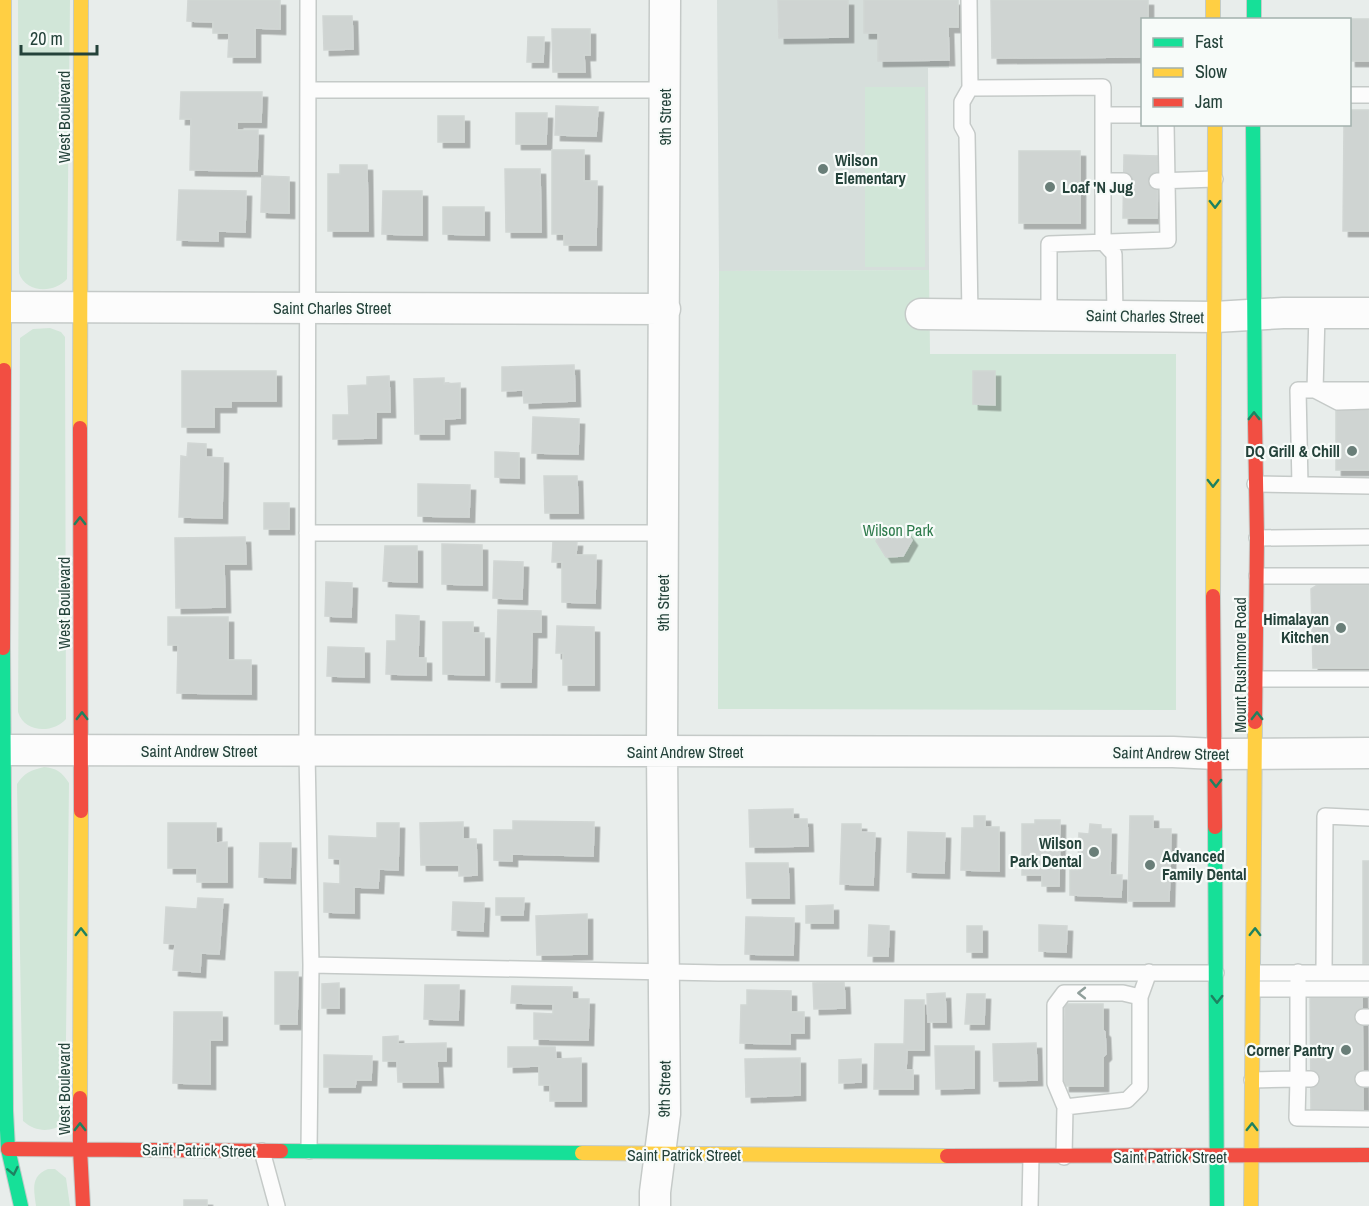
<svg xmlns="http://www.w3.org/2000/svg" width="1369" height="1206" viewBox="0 0 1369 1206" font-family="'Archivo Narrow',sans-serif">
	<style>
		.built { fill: #d6dedb }
		.green { fill: #d1e6d8 }
		.building { fill: #cfd4d2; stroke: #d1d6d4; stroke-width: 1.5; filter: url(#shadow) }
		.lines { fill: none; stroke-linecap: round; stroke-linejoin: round }
		.lane-casing { stroke: #c5cac8; stroke-width: 18 }
		.street-casing { stroke: #c5cac8; stroke-width: 33 }
		.fast-casing { stroke: #c3cbc8; stroke-width: 16 }
		.slow-casing { stroke: #c3cbc8; stroke-width: 16 }
		.jam-casing { stroke: #c3cbc8; stroke-width: 16 }
		.lane { stroke: #fcfcfc; stroke-width: 15 }
		.street { stroke: #fcfcfc; stroke-width: 30 }
		.fast { stroke: #16e098; stroke-width: 14 }
		.slow { stroke: #ffcf43; stroke-width: 14 }
		.jam { stroke: #f24e42; stroke-width: 14 }
		.oneway { stroke: #1e8160 }
		.oneway2 { stroke: #909f9b }
		.poi-dot { fill: #697e78; stroke: #f7fbf9; stroke-width: 2 }
		.labels { text-anchor: middle; stroke-width: 4.5; stroke-linejoin: round; paint-order: stroke }
		.street-label { font-size: 16px; fill: #24423a; stroke: #f7fbf9 }
		.poi-label { font-size: 16px; font-weight: bold; fill: #24423a; stroke: #f7fbf9; text-anchor: end }
		.park-label { font-size: 16px; fill: #2d7a4b; stroke: #f7fbf9 }
	</style>
	<defs>
		<filter id="shadow"><feDropShadow dx="5.5" dy="5.5" stdDeviation="0" flood-color="#0004"/></filter>
	</defs>
	<rect width="100%" height="100%" fill="#e8edeb"/>
	<path class="built" d="M717 0H958V27L948 28 949 68H928L929 270 719 271Z"/>
	<path class="green" d="M18 0H70L67 279C55 293 26 294 19 273Z
		M865 87H925V267H865Z
		M929 270 930 354H1176V710L718 709 719 271Z
		M50 328 61 332 65 337 66 719C54 733 25 734 18 712L20 338 33 329Z
		M44 767C56 768 62 772 69 783L65 1123C50 1133 36 1132 23 1121L17 784C24 773 31 770 44 767Z
		M48 1169H55L66 1178 70 1206H36C34 1190 30 1176 48 1169Z"/>
	<path class="building" d="M188 0H280V29L255 28V57H228L229 33H213V22L187 21Z
		M778 0H848V37L779 38Z
		M864 0H958V27H948L949 60 878 61V33H864Z
		M991 0H1148V20H1142V57L992 58Z
		M323 16H352L353 49 324 50Z
		M1321 19H1369V61H1350V20Z
		M552 29H590V55H584L585 72H553Z
		M528 37H544L543 62H527Z
		M181 92H262L261 122H237V130H258L257 171 190 170 191 119H180Z
		M556 106 598 107 596 136 555 135Z
		M1350 110H1369V231H1343L1344 124H1350Z
		M516 113H547L546 144H516Z
		M438 116H464V142H438Z
		M552 150H584V181H597L596 245H564V234H552Z
		M1019 151H1080V223H1019Z
		M1124 155 1158 156 1157 218H1123Z
		M340 165H367L368 231H328V174H340Z
		M505 169H540L541 232H506Z
		M262 176 289 177V213L261 212Z
		M179 190 246 191 245 232 218 231V241L177 240Z
		M383 191H422V235L382 234Z
		M443 207H484V235L443 234Z
		M574 365 575 401 524 403 523 390 502 391V367Z
		M182 371H276V401H231V407H214V427H182Z
		M973 371H995V405L973 404Z
		M389 376 390 412H376V438L333 439V415H349L348 386 367 385V377Z
		M444 378V384L460 383V418L444 419V434H415L414 379Z
		M1336 409H1369V470H1336Z
		M533 417 579 419 578 454 532 453Z
		M188 443 206 444V457L223 458 222 518 179 517 181 456 187 457Z
		M495 452 519 453V478L495 477Z
		M544 476H577L578 513H545Z
		M418 484 470 485 469 517 418 516Z
		M264 503H289V529H264Z
		M884 527H902L912 540 903 556 886 557 876 541Z
		M245 537 246 564H224L225 607 176 608 175 538Z
		M553 541H577L576 555H596L595 603 562 602V562H552Z
		M442 544 482 545V585L442 584Z
		M385 546H417V582L383 581Z
		M494 561 523 562 522 599 493 598Z
		M326 582 352 583 351 617 325 616Z
		M1319 584 1369 585V668H1313L1311 589Z
		M498 610 541 611V632H532L531 682H496Z
		M396 615 419 616 418 658H426V675L386 674 387 641H396Z
		M168 617H228V660H251V694L177 693 178 645H168Z
		M443 622H473V633H484V675L443 674Z
		M557 626 594 627V685H563V653H556Z
		M328 647 364 648V677L327 676Z
		M793 809V819H807L808 846 750 847 749 810Z
		M974 816H985V827H999V871L961 870 962 828H974Z
		M1130 816H1153V829H1171L1169 901H1128Z
		M1035 820H1060L1059 886H1042V875H1022V824H1035Z
		M513 821 594 822 593 856 512 854V861L494 860V830H513Z
		M463 822V839H476L477 875 459 876V865H421L420 823Z
		M168 823H216V843L227 842V882H197V868H168Z
		M377 823H399L398 870 379 869 378 888 354 887V913L324 912V883L340 884V859L329 858V836L377 838Z
		M842 824H861V832L875 833 873 885 840 884Z
		M1090 824 1101 825V829H1111L1110 875H1122L1121 897 1070 895V870H1078L1079 833 1089 834Z
		M908 832 945 833 944 873 907 872Z
		M260 843H291L290 878 259 877Z
		M1363 861H1369V964H1363Z
		M746 863H788L789 898H747Z
		M198 898 223 899 219 954 201 953 200 972 173 970 175 944 164 943 166 907 197 909Z
		M496 898H524L523 915H496Z
		M453 902 484 903 483 931 452 930Z
		M833 905V923H806V906Z
		M587 914V954L537 955 536 916Z
		M746 917 794 918 793 955 745 954Z
		M869 925 889 926 888 956H868Z
		M1039 925 1067 926 1066 952 1039 951Z
		M967 926H982V952H967Z
		M275 972H298L297 1024H275Z
		M844 982 845 1008 814 1009 813 983Z
		M339 983V1008H322V984Z
		M425 985H459L458 1020 424 1019Z
		M512 986 572 987V999H589L588 1040 534 1039V1013L553 1014V1004L511 1003Z
		M747 990 791 991V1012H804V1033H790V1044L740 1043 741 1005H747Z
		M1310 991H1362L1363 1111H1311Z
		M945 993 946 1022H928L927 994Z
		M967 994H985L984 1024H965Z
		M905 1000H924V1050H907L906 1070H913V1089H874L875 1044H904Z
		M1065 1004H1103V1030L1105 1032 1106 1054 1103 1057V1086H1064Z
		M174 1012H222V1040H210V1084L173 1083Z
		M398 1036V1044L446 1043V1061H437L438 1082H398L397 1061H383V1037Z
		M1036 1043 1037 1080 994 1081 993 1044Z
		M935 1046H974V1088L936 1089Z
		M508 1047H555L556 1059 581 1058V1101H550V1085H539V1066L508 1067Z
		M324 1055 372 1056 371 1080H356L355 1087H324Z
		M800 1058V1095L746 1097 745 1059Z
		M861 1059V1082L839 1083V1060Z
		M184 1200H207V1206H184Z"/>
	<g class="lines">
		<g class="lane-casing">
			<path id="lane" d="M308 0 307 752 311 965 309 1151
				M969 0 970 88 962 102V126L967 135 970 315
				M970 88 1103 87V115H1142
				M308 90H665
				M1350 95H1369
				M1103 115V242L1114 254 1115 315
				M1103 181H1124
				M1157 181 1215 179
				M1317 313 1315 390 1338 402 1369 401
				M1049 315V244L1168 240 1166 124
				M1255 484 1369 486
				M1300 485 1298 390H1369
				M307 533H664
				M1257 538 1369 537
				M1257 576H1369
				M1256 679H1369
				M311 965 719 973H1216
				M1324 972 1325 816 1369 818
				M1254 973H1369
				M1254 989H1369
				M1363 1017H1369
				M1311 1079H1298L1297 1118 1369 1119
				M1363 1079H1369
				M1252 1080 1298 1079V972
				M1065 1107 1055 1083V1005L1064 993H1123L1140 997
				M262 1151 277 1206
				M1064 1157 1065 1107 1127 1100 1140 1087V997L1149 972
				M1030 1206 1031 1157"/>
		</g>
		<g class="street-casing">
			<path id="street" d="M0 307 665 309
				M921 314 1215 317 1283 313H1369
				M0 750 1173 752 1216 754 1369 753
				M655 1206V1192L665 1114 662 751 665 0"/>
		</g>
		<g class="fast-casing">
			<path id="fast" d="M1254 0V20
				M1253 124 1255 422
				M3 648 6 1111 8 1149 21 1206
				M1215 827 1217 1206
				M281 1151 582 1153"/>
		</g>
		<g class="slow-casing">
			<path id="slow" d="M1213 0V20
				M4 370V0
				M80 428 81 0
				M1213 596 1215 124
				M80 1098 81 811
				M582 1153 947 1156
				M1251 1206 1255 722"/>
		</g>
		<g class="jam-casing">
			<path id="jam" d="M1255 422 1257 538 1255 722
				M80 428 81 811
				M1213 596 1215 827
				M3 648 4 370
				M80 1098V1149L83 1206
				M8 1149 281 1151
				M947 1156 1369 1155"/>
		</g>
		<use href="#lane" class="lane"/>
		<use href="#street" class="street"/>
		<use href="#fast" class="fast"/>
		<use href="#slow" class="slow"/>
		<use href="#jam" class="jam"/>
	</g>
	<defs><path id="oneway-chevron" d="M-2-3.5L2.5 0L-2 3.5" fill="none" stroke-width="1.6" stroke-linecap="round" stroke-linejoin="round" transform="scale(1.5)"/></defs>
	<g class="oneway">
		<use href="#oneway-chevron" transform="translate(1215 204) rotate(89)"/>
		<use href="#oneway-chevron" transform="translate(1254 416) rotate(-90)"/>
		<use href="#oneway-chevron" transform="translate(1213 483) rotate(90)"/>
		<use href="#oneway-chevron" transform="translate(80 521) rotate(-90)"/>
		<use href="#oneway-chevron" transform="translate(82 716) rotate(-90)"/>
		<use href="#oneway-chevron" transform="translate(1257 716) rotate(-90)"/>
		<use href="#oneway-chevron" transform="translate(1216 783) rotate(90)"/>
		<use href="#oneway-chevron" transform="translate(81 932) rotate(-90)"/>
		<use href="#oneway-chevron" transform="translate(1255 932) rotate(-89)"/>
		<use href="#oneway-chevron" transform="translate(1217 999) rotate(90)"/>
		<use href="#oneway-chevron" transform="translate(80 1127) rotate(-90)"/>
		<use href="#oneway-chevron" transform="translate(1252 1127) rotate(-89)"/>
		<use href="#oneway-chevron" transform="translate(13 1171) rotate(78)"/>
	</g>
	<use class="oneway2" href="#oneway-chevron" transform="translate(1082 993) rotate(180)"/>
	<g class="poi-dot">
		<circle cx="823" cy="169" r="6"/>
		<circle cx="1050" cy="187" r="6"/>
		<circle cx="1352" cy="451" r="6"/>
		<circle cx="1341" cy="628" r="6"/>
		<circle cx="1094" cy="852" r="6"/>
		<circle cx="1150" cy="865" r="6"/>
		<circle cx="1346" cy="1050" r="6"/>
	</g>
	<g class="labels">
		<g class="street-label">
			<text transform="translate(64 117) rotate(-90)" y="6">West Boulevard</text>
			<text transform="translate(665 117) rotate(-90)" y="6">9th Street</text>
			<text x="332" y="314">Saint Charles Street</text>
			<text transform="translate(1145 316) rotate(1)" y="6">Saint Charles Street</text>
			<text transform="translate(64 603) rotate(-90)" y="6">West Boulevard</text>
			<text transform="translate(663 603) rotate(-90)" y="6">9th Street</text>
			<text transform="translate(1240 665) rotate(-90)" y="6">Mount Rushmore Road</text>
			<text x="199" y="757">Saint Andrew Street</text>
			<text x="685" y="758">Saint Andrew Street</text>
			<text transform="translate(1171 753) rotate(1)" y="6">Saint Andrew Street</text>
			<text transform="translate(64 1089) rotate(-90)" y="6">West Boulevard</text>
			<text transform="translate(664 1089) rotate(-89)" y="6">9th Street</text>
			<text transform="translate(199 1150) rotate(1)" y="6">Saint Patrick Street</text>
			<text x="684" y="1161">Saint Patrick Street</text>
			<text x="1170" y="1163">Saint Patrick Street</text>
		</g>
		<g class="poi-label">
			<text x="835" y="166" text-anchor="start">Wilson<tspan x="835" dy="18">Elementary</tspan></text>
			<text x="1062" y="193" text-anchor="start">Loaf 'N Jug</text>
			<text x="1340" y="457">DQ Grill &amp; Chill</text>
			<text x="1329" y="625">Himalayan<tspan x="1329" dy="18">Kitchen</tspan></text>
			<text x="1082" y="849">Wilson<tspan x="1082" dy="18">Park Dental</tspan></text>
			<text x="1162" y="862" text-anchor="start">Advanced<tspan x="1162" dy="18">Family Dental</tspan></text>
			<text x="1334" y="1056">Corner Pantry</text>
		</g>
		<g class="park-label">
			<text x="898" y="536">Wilson Park</text>
		</g>
	</g>
	<rect x="1141" y="18" width="210" height="108" fill="#f7fbf9" stroke="#a3b1ad" stroke-width="1.5"/>
	<rect x="1153" y="38" width="30" height="9" fill="#16e098" stroke="#a3b1ad" stroke-width="1.5"/>
	<text x="1195" y="48" font-size="18" fill="#24423a">Fast</text>
	<rect x="1153" y="68" width="30" height="9" fill="#ffcf43" stroke="#a3b1ad" stroke-width="1.5"/>
	<text x="1195" y="78" font-size="18" fill="#24423a">Slow</text>
	<rect x="1153" y="98" width="30" height="9" fill="#f24e42" stroke="#a3b1ad" stroke-width="1.5"/>
	<text x="1195" y="108" font-size="18" fill="#24423a">Jam</text>
	<path d="M21 45v9h76v-9" fill="none" stroke="#24423a" stroke-width="3"/>
	<text x="30" y="45" font-size="18" fill="#24423a" stroke="#f7fbf9" stroke-width="4.5" paint-order="stroke">20 m</text>
</svg>
